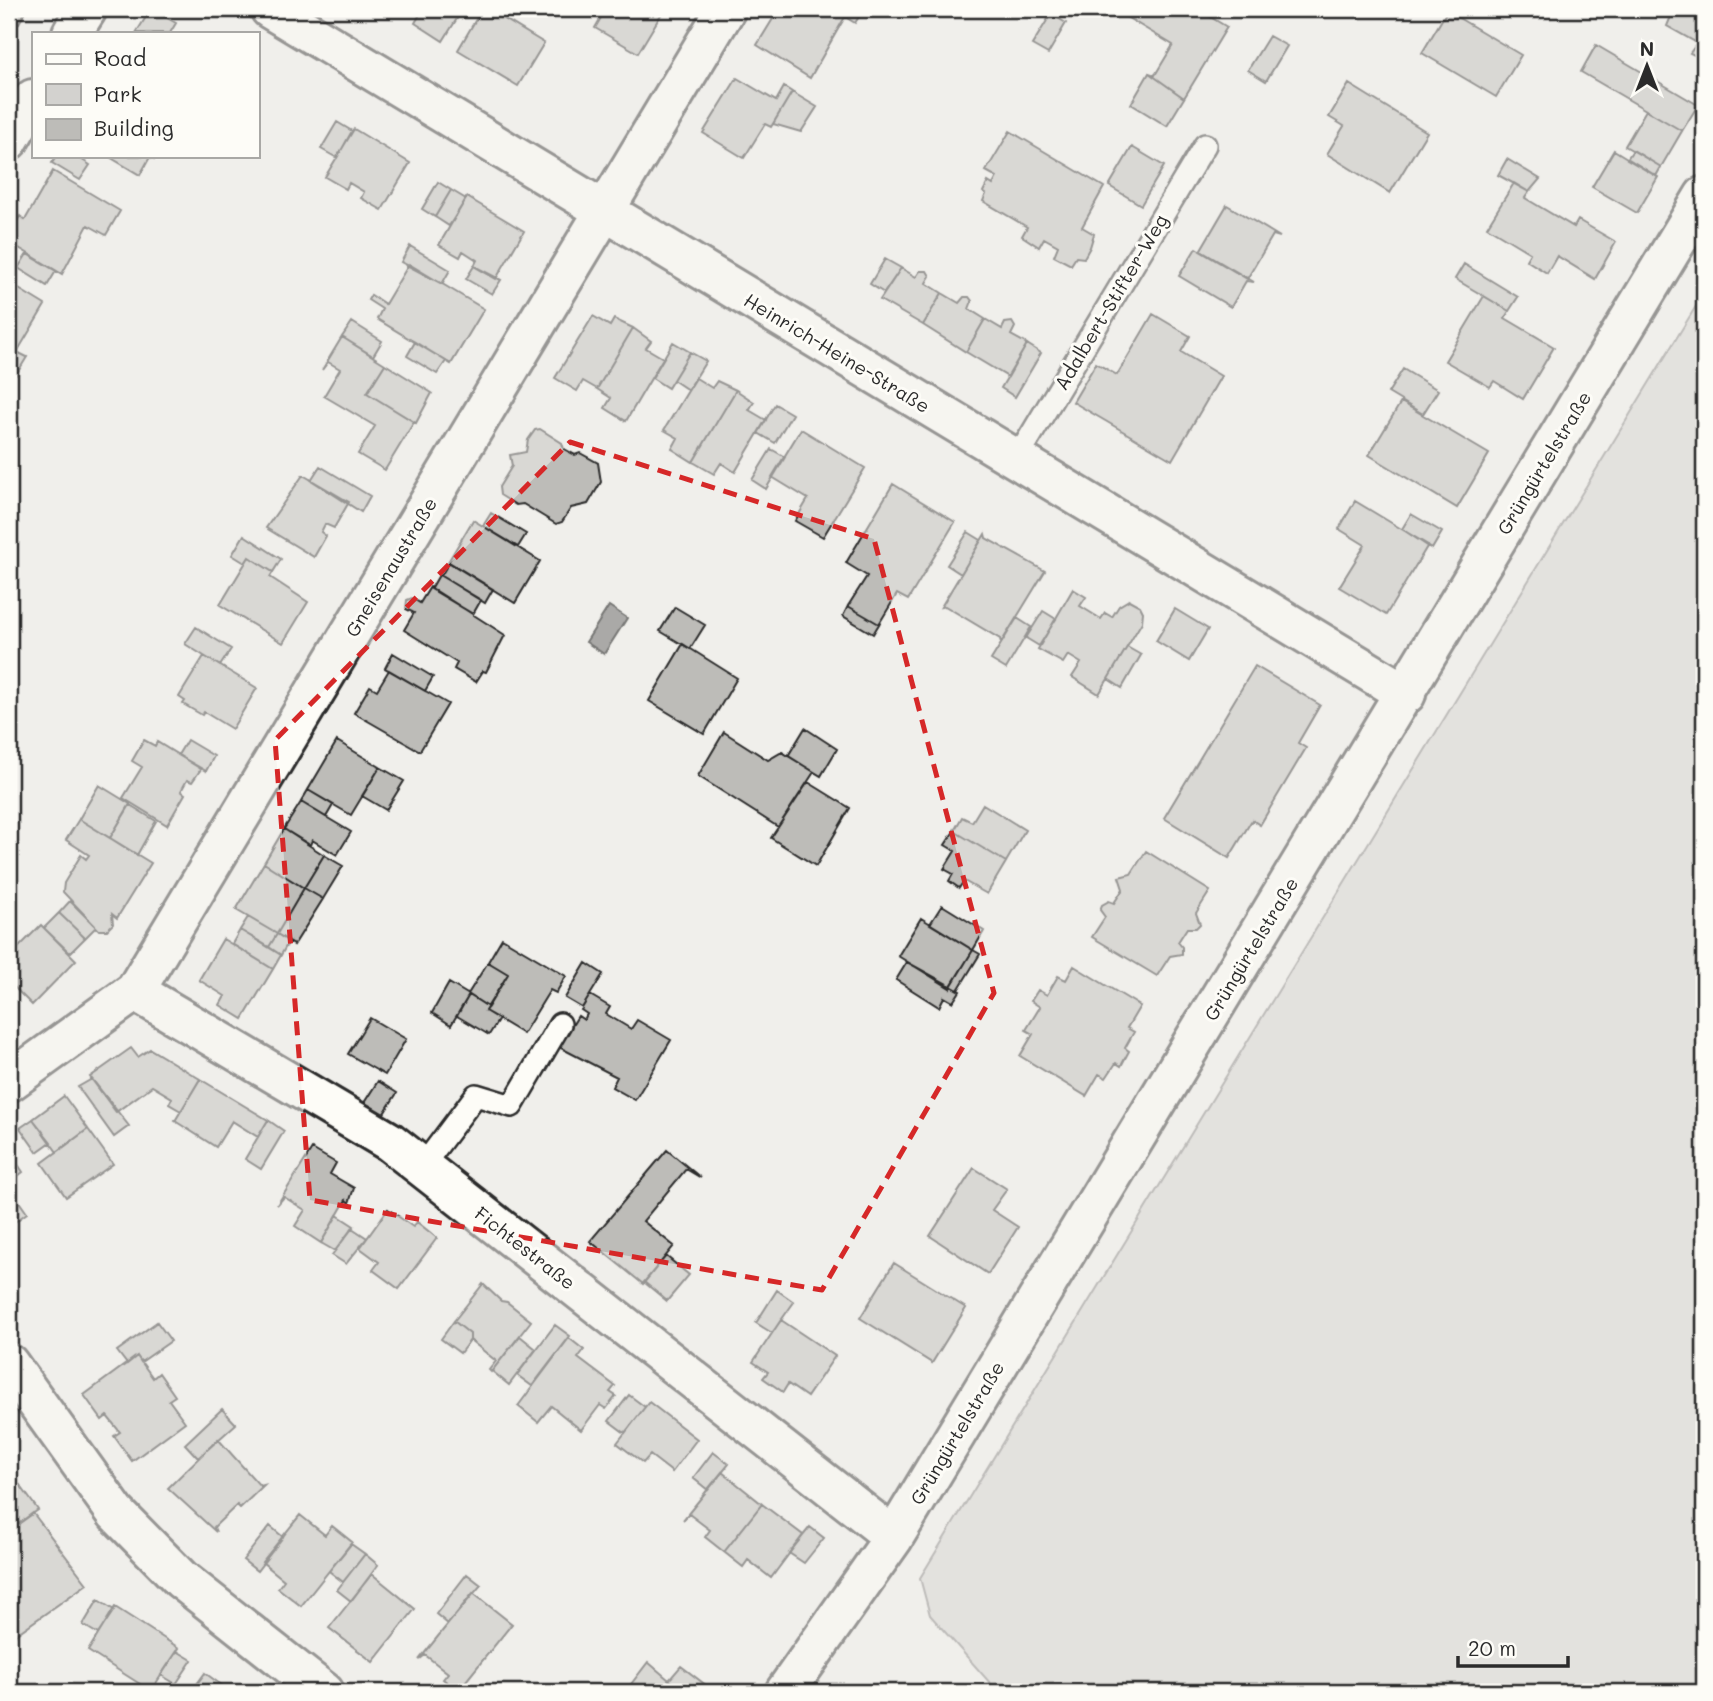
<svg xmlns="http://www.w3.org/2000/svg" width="1713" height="1701" viewBox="0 0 1713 1701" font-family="Mali,sans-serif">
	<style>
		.green { fill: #d3d2cf; stroke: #7f7e7d; stroke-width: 2 }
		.water { fill: #aaa9a7; stroke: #777775; stroke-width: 2 }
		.building { fill: #bdbcb8; stroke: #2b2b2b; stroke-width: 2 }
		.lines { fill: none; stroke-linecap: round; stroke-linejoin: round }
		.service-casing { stroke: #2b2b2b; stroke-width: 26 }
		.minor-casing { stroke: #2b2b2b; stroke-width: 44 }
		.service { stroke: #fdfcf7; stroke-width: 21 }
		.minor { stroke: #fdfcf7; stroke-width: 38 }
		.marked { fill: none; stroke: #d62828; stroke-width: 5; stroke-dasharray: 14 9; stroke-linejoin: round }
		.labels { text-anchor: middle; stroke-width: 6; stroke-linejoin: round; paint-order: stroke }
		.street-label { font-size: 19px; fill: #2b2b2b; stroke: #fdfcf7 }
	</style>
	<rect width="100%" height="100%" fill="#f0efeb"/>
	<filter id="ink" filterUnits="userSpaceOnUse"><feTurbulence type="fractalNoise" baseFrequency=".0143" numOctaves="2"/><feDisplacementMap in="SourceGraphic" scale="14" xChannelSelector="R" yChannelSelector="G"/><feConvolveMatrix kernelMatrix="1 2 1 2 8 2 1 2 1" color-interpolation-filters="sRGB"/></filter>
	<g filter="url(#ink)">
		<path class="green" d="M1704 293V1692H998L930 1615 920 1578Z"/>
		<path class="water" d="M609 606 627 618 604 654 586 642Z"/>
		<path class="building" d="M9 9H27L19 23 9 17Z
			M151 9 176 23 170 33H136Z
			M423 9H463L443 41 415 23Z
			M482 9H488L544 43 518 86 458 50Z
			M606 9H655L662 13 638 53 595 28Z
			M779 9H832L837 12 839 9H864L855 23 845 17 810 78 757 45Z
			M1113 9H1197L1227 27 1184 98 1149 73 1155 75 1173 45Z
			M1663 9H1704V34L1699 44 1667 26 1672 14Z
			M1447 11 1521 55 1496 97 1422 53Z
			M1051 14 1066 23 1048 54 1032 45Z
			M1704 34V60L1690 53Z
			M1269 36 1287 46 1266 81 1248 70Z
			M1596 45 1698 105 1682 131 1581 72Z
			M1149 73 1184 98 1167 126 1131 104Z
			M737 78 776 101 784 87 792 92 771 127 765 124 744 158 703 133Z
			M1349 84 1427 132 1390 193 1327 154 1344 126 1329 117Z
			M792 92 817 107 801 132 773 124Z
			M1646 110 1682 131 1661 167 1625 146Z
			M337 122 352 131 337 158 321 149Z
			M354 129 410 163 382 210 361 198 364 192 349 183 346 189 325 177Z
			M1010 131 1104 187 1082 227 1094 234 1090 247 1084 258 1076 257 1071 265 1054 256 1058 246 1044 238 1039 247 1022 236 1027 227 983 201 986 194 983 192 988 182 993 185 997 177 986 171Z
			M1132 147 1164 166 1141 205 1109 186Z
			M1614 150 1658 177 1637 213 1592 187Z
			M1633 150 1661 167 1656 176 1627 159Z
			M57 156H76L90 165 80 180 52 163Z
			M108 156H156L154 159 150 157 140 175Z
			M1507 159 1540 179 1529 192 1498 175Z
			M53 171 120 211 106 235 88 225 62 274 9 242V235L20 216 25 220Z
			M438 182 451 190 435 217 422 209Z
			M1514 183 1529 192 1525 198 1574 227 1578 220 1616 242 1595 279 1557 256 1547 273 1526 260 1530 253 1487 227Z
			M451 190 466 199 449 226 435 217Z
			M467 197 524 231 496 279 474 266 477 260 463 251 460 257 439 245Z
			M1227 205 1280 237 1273 235 1247 279 1200 251Z
			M410 246 450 270 442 284 401 262Z
			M1196 248 1254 282 1246 281 1231 307 1179 276Z
			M27 254 56 271 47 286 18 268Z
			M885 259 901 268 884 293 870 284Z
			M409 264 484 309 451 364 377 319 382 309 368 300 371 295 385 304Z
			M1464 264 1518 297 1509 311 1455 279Z
			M474 266 501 280 492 294 466 279Z
			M901 268 916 277 920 271H927L930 276 926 283 942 293 923 325 880 300Z
			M9 283 45 305 17 352 27 357 16 375 9 371Z
			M942 293 959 303 964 297H969L972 301 969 309 985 319 966 352 923 325Z
			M1484 296 1509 311 1505 318 1554 347 1523 399 1494 381 1490 387 1445 361Z
			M1153 314 1190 336 1181 352 1221 376 1172 460 1073 402 1096 363 1117 375Z
			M593 316 610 326 614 319 633 328 597 389 583 381 577 391 555 378Z
			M985 319 1002 329 1005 323 1012 322 1015 327 1011 335 1027 344 1008 377 966 352Z
			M352 322 382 341 373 356 342 337Z
			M633 328 651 341 646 348 663 358 626 421 605 408 611 398 597 389Z
			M342 337 385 364 367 393 414 422 385 470 358 454 375 426 324 396 340 369 328 362 322 370Z
			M415 342 446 361 437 374 407 356Z
			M673 342 690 352 668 388 652 378Z
			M1027 344 1041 353 1015 397 1001 388Z
			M690 352 706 361 688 390 673 380Z
			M385 364 432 393 416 423 367 393Z
			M1403 369 1438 390 1423 414 1388 393Z
			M696 378 712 388 717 381 736 390 693 462 672 449 678 438 664 430Z
			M736 390 754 402 749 410 766 420 735 472 721 463 714 474 693 462Z
			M1401 402 1489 454 1457 508 1369 455Z
			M775 404 792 414 775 443 758 433Z
			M540 429 562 443 564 449 575 455 580 453 598 463 601 482 588 504 571 508 562 522 556 524 523 504 516 505 500 495 499 487 512 466 510 455 526 452 528 440 535 430Z
			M801 429 865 468 823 537 795 521 808 499 772 477Z
			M771 449 785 457 766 489 752 480Z
			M320 466 370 496 361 512 311 480Z
			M303 475 349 502 334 528 325 524 321 532 326 536 314 557 266 528Z
			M893 484 955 522 908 600 897 594 879 624 848 606 867 576 846 563Z
			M1355 501 1428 545 1386 615 1339 587 1365 545 1339 529Z
			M491 513 526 534 518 547 483 526Z
			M1411 514 1442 532 1432 549 1402 529Z
			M473 520 540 561 515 603 448 562Z
			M968 532 981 540 961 574 947 565Z
			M985 534 986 538 1045 571 1001 643 1000 639 945 606 941 607Z
			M244 535 281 559 273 572 249 557 245 563 232 555Z
			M249 557 273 572 270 577 308 602 283 643 220 605Z
			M449 562 493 589 485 603 441 576Z
			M439 575 481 600 473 614 431 589Z
			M430 587 505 635 486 672 483 671 476 682 454 669 457 663 404 630 414 613 406 609 407 600 412 598 420 603Z
			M1073 589 1086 597 1080 606 1101 619 1105 613 1112 617 1119 606 1129 600 1140 606 1143 612 1142 622 1099 694 1072 677 1081 663 1068 655 1063 663 1038 649Z
			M848 606 879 624 873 634 843 616Z
			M675 607 705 625 690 649 660 631Z
			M1175 609 1208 629 1189 661 1156 641Z
			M1043 611 1056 619 1039 646 1026 638Z
			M1017 618 1031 627 1006 669 991 660Z
			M196 627 231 649 220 666 185 644Z
			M683 644 737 678 704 734 649 701Z
			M1127 647 1141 655 1122 688 1108 679Z
			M393 653 433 677 425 691 385 668Z
			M204 656 257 688 232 729 204 712 202 715 183 704 185 701 179 697Z
			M1255 666 1320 705 1298 743 1306 748 1260 825 1252 820 1229 858 1164 818Z
			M389 670 448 704 420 751 354 713 370 686 377 690Z
			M805 728 837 749 821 776 788 756Z
			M724 732 768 760 782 752 814 772 778 827 698 776Z
			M144 740 155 746 157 742 201 769 192 782 187 780 181 791 185 794 167 825 123 798 142 767 132 761Z
			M187 740 214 756 206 771 178 755Z
			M337 741 380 767 351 815 308 790Z
			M380 767 404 781 386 810 362 796Z
			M808 782 850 808 816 866 771 838Z
			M99 785 130 804 110 838 79 819Z
			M308 790 333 805 326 817 301 802Z
			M301 802 351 832 337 855 312 840 310 845 284 829Z
			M983 804 1025 830 1006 862 954 831 962 817 972 822Z
			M130 805 156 821 137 855 110 838Z
			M79 819 151 863 117 918 112 914 113 924 107 930H99L63 892 64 883 81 855 86 859 89 855 66 840Z
			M284 829 324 855 304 888 264 863Z
			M954 831 1006 862 987 894 964 881 959 888 949 881 953 874 944 869 955 851 945 845Z
			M1146 851 1210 891 1196 913 1200 924 1196 928H1187L1178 942 1182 947V954L1170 956 1157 976 1092 937 1105 917 1100 910 1102 905 1109 901 1114 903 1123 889 1119 877 1131 874Z
			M324 855 343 866 323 899 304 888Z
			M264 863 304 888 277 934 236 910Z
			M304 888 323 899 294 945 277 934Z
			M70 901 96 927 85 938 59 913Z
			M942 905 984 931 973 950 930 924Z
			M59 913 85 938 70 953 44 928Z
			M248 917 277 934 269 947 240 930Z
			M921 918 973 950 950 988 898 956Z
			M41 925 76 960 32 1005 9 982V957Z
			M240 930 281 955 273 969 232 944Z
			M277 934 289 941 281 955 269 947Z
			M502 938 566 976 556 993 550 990 523 1034 485 1011 508 974 488 962Z
			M223 939 273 969 243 1019 220 1005 225 996 199 980Z
			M973 950 980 954 958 990 951 986Z
			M488 962 508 974 488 1007 468 994Z
			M907 962 960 991 953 1002 944 997 939 1007 896 980Z
			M586 963 603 974 582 1008 565 998Z
			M1074 966 1140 1006 1127 1028 1134 1032 1125 1048 1129 1051 1121 1066 1116 1063 1106 1078 1099 1074 1086 1096 1020 1056 1033 1034 1026 1030 1040 1007 1031 1001 1038 990 1047 995 1058 976 1066 980Z
			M449 983 469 995 451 1025 432 1013Z
			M469 995 488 1007 485 1011 499 1019 489 1035 457 1016Z
			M590 995 610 1007 606 1014 631 1029 637 1020 671 1040 635 1100 612 1087 617 1077 559 1047 578 1016 584 1020 587 1014 581 1010Z
			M370 1018 406 1039 385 1075 348 1054Z
			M131 1048 138 1057 150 1049 200 1079 181 1111 169 1104 172 1098 152 1086 116 1112 90 1077Z
			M92 1079 129 1126 114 1137 78 1087Z
			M200 1079 268 1120 258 1137 232 1121 216 1147 175 1121Z
			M378 1081 397 1093 381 1118 362 1106Z
			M64 1096 88 1129 57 1152 33 1119Z
			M33 1119 51 1142 37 1152 20 1128Z
			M268 1120 284 1131 261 1169 245 1159Z
			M88 1129 113 1164 66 1197 42 1163Z
			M312 1149 336 1163 330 1174 354 1188 349 1203 346 1200 321 1243 295 1226 305 1210 284 1197 277 1205Z
			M667 1150 701 1178 686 1169 643 1221 674 1246 643 1284 590 1241Z
			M9 1151 23 1172 9 1183Z
			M974 1168 1007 1189 992 1210 1018 1227 988 1274 930 1236Z
			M9 1187 27 1213 9 1226Z
			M388 1209 413 1227 417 1222 437 1238 399 1289 373 1270 379 1262 360 1248Z
			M337 1215 354 1226 335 1251 321 1243Z
			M352 1228 367 1238 346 1264 332 1255Z
			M666 1256 689 1275 667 1301 644 1282Z
			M894 1263 966 1308 932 1363 860 1318Z
			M483 1284 501 1301 507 1302 531 1321 491 1372 489 1370 496 1361 470 1340V1334L454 1321Z
			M777 1290 794 1302 772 1333 756 1323Z
			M781 1320 835 1356 807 1397 788 1384 783 1392 763 1378 768 1372 753 1362Z
			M454 1321 470 1334V1340L460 1353 441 1339Z
			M157 1322 171 1341 141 1362 137 1356 127 1364 117 1351Z
			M555 1325 570 1336 532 1386 517 1375Z
			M520 1336 536 1349 509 1385 492 1371Z
			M569 1338 584 1350 578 1358 615 1386 610 1392 616 1396 606 1409 600 1405 581 1430 551 1406 538 1422 518 1406Z
			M137 1356 153 1378 159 1373 175 1396 169 1400 185 1422 132 1461 114 1436 120 1432 107 1416 102 1420 84 1395Z
			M629 1395 645 1407 625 1433 609 1421Z
			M649 1402 697 1439 672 1472 650 1455 643 1463 617 1443Z
			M222 1409 236 1424 198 1458 185 1444Z
			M218 1439 260 1486 264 1485 240 1508 237 1505 214 1527 216 1532 168 1488Z
			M713 1452 729 1464 708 1490 693 1478Z
			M722 1472 762 1504 724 1552 705 1537 710 1530 689 1514 683 1520Z
			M20 1485 38 1510 10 1530 9 1494Z
			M762 1504 803 1535 771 1578 748 1560 743 1567 724 1552Z
			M33 1513 87 1584 15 1635 9 1626V1528L10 1530Z
			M300 1515 325 1535 332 1526 352 1542 301 1606 278 1588 284 1580 262 1562Z
			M270 1526 283 1537 257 1571 243 1560Z
			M810 1527 824 1538 804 1563 789 1553Z
			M351 1544 365 1554 343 1582 329 1571Z
			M365 1554 378 1565 351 1601 337 1590Z
			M372 1574 415 1609 373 1662 329 1628Z
			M467 1574 481 1585 448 1624 436 1614Z
			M473 1593 512 1624 458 1691 443 1679 448 1673 425 1655 419 1660Z
			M98 1600 114 1610 98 1634 83 1625Z
			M115 1607 179 1648 151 1691 88 1651Z
			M177 1651 192 1660 176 1684 161 1675Z
			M648 1662 669 1680 686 1692H625Z
			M681 1666 707 1686 702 1692H686L669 1680Z
			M205 1673 231 1692H191Z"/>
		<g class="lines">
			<g class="service-casing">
				<path id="service" d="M1016 460 1205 145
					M422 1167 476 1095 512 1106 560 1024"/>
			</g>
			<g class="minor-casing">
				<path id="minor" d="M270 9 1406 694
					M72 33 87 9
					M9 140 33 99
					M135 991 390 1142 894 1537
					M9 1082 135 991 726 9
					M9 1364 116 1513 181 1579 324 1692
					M785 1692 894 1537 1704 196"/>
			</g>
			<use href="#service" class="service"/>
			<use href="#minor" class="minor"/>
		</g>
	</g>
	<path d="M0 0H1713V1701H0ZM570 442 874 539 994 993 822 1290 310 1200 275 740Z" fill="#f0efeb" fill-opacity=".55" fill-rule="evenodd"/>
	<path class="marked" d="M570 442 874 539 994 993 822 1290 310 1200 275 740Z"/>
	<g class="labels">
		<g class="street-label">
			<text transform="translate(1111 302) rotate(-59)" y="7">Adalbert-Stifter-Weg</text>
			<text transform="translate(837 353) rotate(31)" y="7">Heinrich-Heine-Straße</text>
			<text transform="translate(1544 463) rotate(-59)" y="7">Grüngürtelstraße</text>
			<text transform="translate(391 567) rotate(-59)" y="7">Gneisenaustraße</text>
			<text transform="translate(1251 949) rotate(-59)" y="7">Grüngürtelstraße</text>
			<text transform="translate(525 1248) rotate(38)" y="7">Fichtestraße</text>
			<text transform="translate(957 1433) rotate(-59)" y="7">Grüngürtelstraße</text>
		</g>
	</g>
	<rect width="1713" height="1701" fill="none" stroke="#fdfcf7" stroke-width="35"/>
	<rect x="18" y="18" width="1678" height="1666" fill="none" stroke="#2b2b2b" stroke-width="2.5" filter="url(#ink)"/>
	<rect x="32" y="32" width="228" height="126" fill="#fdfcf7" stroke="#a9a8a5" stroke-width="2"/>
	<rect x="46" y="54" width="35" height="10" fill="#fdfcf7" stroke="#a9a8a5" stroke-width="2"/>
	<text x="94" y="66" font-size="21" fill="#2b2b2b">Road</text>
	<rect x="46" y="84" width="35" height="21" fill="#d3d2cf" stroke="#a9a8a5" stroke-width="2"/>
	<text x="94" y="102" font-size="21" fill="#2b2b2b">Park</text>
	<rect x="46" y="119" width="35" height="21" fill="#bdbcb8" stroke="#a9a8a5" stroke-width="2"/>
	<text x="94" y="136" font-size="21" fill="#2b2b2b">Building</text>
	<g transform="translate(1647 66)" stroke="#fdfcf7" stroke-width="5" paint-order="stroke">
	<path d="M0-5L12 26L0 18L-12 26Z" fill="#2b2b2b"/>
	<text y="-10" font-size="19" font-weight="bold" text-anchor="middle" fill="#2b2b2b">N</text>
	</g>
	<path d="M1458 1656v10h110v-10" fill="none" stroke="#2b2b2b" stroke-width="3.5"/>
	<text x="1468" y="1656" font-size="21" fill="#2b2b2b" stroke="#fdfcf7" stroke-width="5" paint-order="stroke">20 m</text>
</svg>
